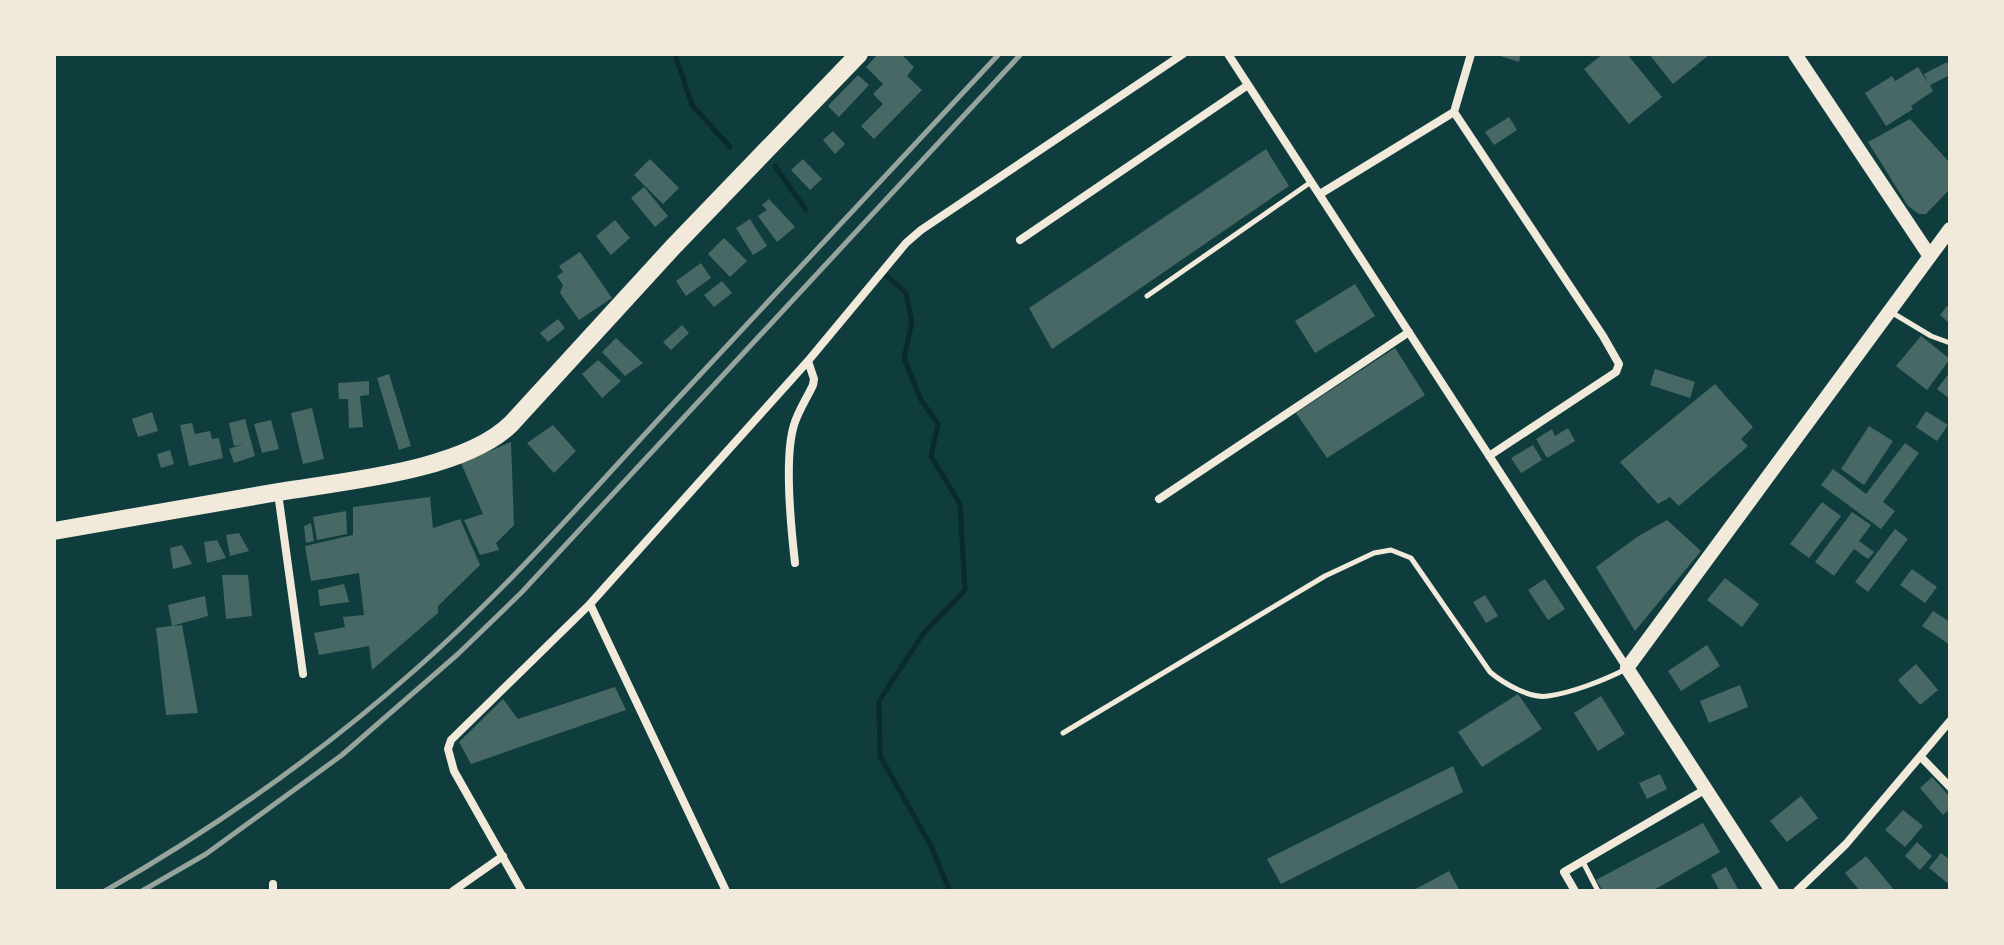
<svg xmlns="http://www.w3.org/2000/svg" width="2004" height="945" viewBox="0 0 2004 945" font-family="'Roboto Condensed',sans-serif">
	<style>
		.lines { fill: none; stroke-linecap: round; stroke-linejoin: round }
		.stream { stroke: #0a2a2b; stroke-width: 5 }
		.building { fill: #486865 }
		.service { stroke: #f1e9da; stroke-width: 5 }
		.minor { stroke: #f1e9da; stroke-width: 8 }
		.tertiary { stroke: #f1e9da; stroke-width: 14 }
		.primary { stroke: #f1e9da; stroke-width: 18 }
		.rail { stroke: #97a49c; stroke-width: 5 }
	</style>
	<rect width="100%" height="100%" fill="#0f3d3e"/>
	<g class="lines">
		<path class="stream" d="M675 54 692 105 730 147
			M775 166 806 210
			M887 276 906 293 912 322 904 358 921 400 938 424 931 456 960 504 965 590 923 634 879 701 880 756 930 844 950 891"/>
	</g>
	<path class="building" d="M878 54H901L914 67 907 76 922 90 874 139 861 126 883 104 873 94 883 84 866 67Z
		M1494 54H1521L1519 62Z
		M1603 54H1627L1662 97 1629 124 1584 69Z
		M1649 54H1710L1673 84Z
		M1947 62 1950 75 1930 85 1933 91 1911 106 1913 109 1886 126 1865 93 1892 76 1895 81 1918 67 1928 83 1924 74Z
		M858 75 869 85 839 117 828 106Z
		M1509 117 1517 130 1494 145 1485 132Z
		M1910 119 1950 163V189L1926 214H1919L1908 206 1868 142Z
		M833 131 845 144 835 154 823 140Z
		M1266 149 1289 186 1052 349 1029 308Z
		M650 159 679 188 663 204 634 175Z
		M803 159 822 179 810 190 791 170Z
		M644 187 668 216 655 227 631 198Z
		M769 199 795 227 777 242 758 216 767 210 762 205Z
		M750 219 767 246 753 255 736 228Z
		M615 220 630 238 611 255 596 236Z
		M724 238 747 261 730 277 708 254Z
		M580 252 612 298 579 320 560 293 563 285 557 276 563 272 559 266Z
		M701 263 711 278 686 296 676 281Z
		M722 281 732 293 714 307 704 295Z
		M1355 284 1375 316 1315 353 1295 321Z
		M1947 306 1950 308V324L1940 315Z
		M558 319 565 328 548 342 540 333Z
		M682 325 689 333 671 350 663 342Z
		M1921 336 1950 359 1927 390 1896 366Z
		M616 338 643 363 625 376 602 352Z
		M1395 348 1425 395 1327 458 1296 413Z
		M598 360 621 381 602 398 582 374Z
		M1655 369 1695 382 1690 398 1650 385Z
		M1950 372V399L1937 389Z
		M389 374 411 446 399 450 377 378Z
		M369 381V395L360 396 363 427 349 428 348 399H339L338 383Z
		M1715 384 1753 427 1741 439 1748 446 1679 506 1670 497 1658 504 1620 462Z
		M312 408 324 459 303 464 291 413Z
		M1926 411 1948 425 1937 441 1916 427Z
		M152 412 158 431 138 437 132 419Z
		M245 419 255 456 234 463 229 449 243 444 234 446 229 423Z
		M271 420 279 449 262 453 254 424Z
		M192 423 195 434 210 431 212 439 219 438 223 458 189 466 180 425Z
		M553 425 576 451 554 473 527 443Z
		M1869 426 1893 441 1864 485 1841 469Z
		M1568 428 1575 441 1547 458 1536 439 1552 429 1555 436Z
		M511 442 514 525 496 543 499 550 480 555 464 520 483 514 461 463Z
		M1905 443 1919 453 1883 502 1895 511 1881 529 1821 485 1833 469 1866 494Z
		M1533 445 1542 460 1521 473 1511 458Z
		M170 450 174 464 161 468 157 454Z
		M430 497 433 528 460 519 480 565 438 606V613L372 670 369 646 319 655 314 633 345 627 343 617 364 615 359 573 311 581 305 546 353 535V507Z
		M1822 502 1841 516 1809 558 1790 544Z
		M346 511 347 534 317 540 313 517Z
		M1852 512 1871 525 1859 541 1874 552 1868 559 1854 549 1834 576 1815 562Z
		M1667 520 1701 551 1635 631 1596 567 1637 537Z
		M311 523 314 541 306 543 304 526Z
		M1895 529 1908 539 1868 592 1855 582Z
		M239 533 249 551 230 556 226 535Z
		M217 540 226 558 207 563 204 542Z
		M182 545 192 564 173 569 170 548Z
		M1912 569 1937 587 1925 603 1900 585Z
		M222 575H248L252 616 226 619Z
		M1725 578 1759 604 1742 627 1707 600Z
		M1545 579 1565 609 1548 620 1528 590Z
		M344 584 349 602 320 606 318 590Z
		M1485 595 1498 616 1486 623 1473 602Z
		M205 596 208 616 172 626 182 625 198 713 166 715 156 628 172 626 168 605Z
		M1933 611 1950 622V645L1922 626Z
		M1707 645 1720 666 1681 691 1668 671Z
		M1916 664 1938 690 1920 705 1898 680Z
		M1740 685 1748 707 1709 723 1700 701Z
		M615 687 626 710 471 764 459 742 503 699 518 719Z
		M1518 694 1542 729 1482 767 1458 732Z
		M1601 696 1625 734 1598 751 1574 713Z
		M1453 766 1463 792 1281 884 1267 859Z
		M1660 774 1667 789 1647 799 1639 783Z
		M1932 777 1950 797V809L1943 815 1920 788Z
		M1801 796 1818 818 1787 842 1770 821Z
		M1903 810 1923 826 1905 847 1885 830Z
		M1703 823 1720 852 1652 891H1603L1596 880Z
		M1917 842 1932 856 1920 870 1905 856Z
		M1941 853 1950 860V885L1929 868Z
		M1866 856 1895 891H1860L1845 873Z
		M1726 867 1739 891H1720L1711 875Z
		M1449 871 1460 891H1412Z"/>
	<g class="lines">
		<path class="service" d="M1147 296 1311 182
			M1891 312 1931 336 1950 343
			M1063 733 1325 576 1374 553 1391 550 1411 558 1490 672C1503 683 1530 699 1548 696 1571 693 1605 680 1626 669
			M1583 862 1598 891"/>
		<path class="minor" d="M1228 54 1627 668
			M1454 112 1603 336 1619 364 1616 372 1489 456
			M1320 194 1454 112 1471 54
			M1020 240 1248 85
			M278 493 303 674
			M1159 499 1409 332
			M795 563C791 528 784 457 794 425 798 411 807 398 813 385L814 379 808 361
			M590 604 726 891
			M1921 757 1950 787
			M273 891V884
			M453 891 503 856
			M522 891 454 771 448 749 451 740 590 604 808 361 906 243 921 230 1183 54
			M1575 891 1564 872 1706 789
			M1797 891 1846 844 1950 721"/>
		<path class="tertiary" d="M1795 54 1929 255
			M1772 891 1627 668 1950 229"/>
		<path class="primary" d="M54 531C129 518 203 505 278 492 344 481 463 471 511 424L673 247 859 54"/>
		<path class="rail" d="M105 891C215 828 321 753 416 669 512 585 596 486 683 393 788 280 893 167 999 54
			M142 891 206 854 342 755 458 654 521 593 1021 54"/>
	</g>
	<rect width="2004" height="945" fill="none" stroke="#f1e9da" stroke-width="112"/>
</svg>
